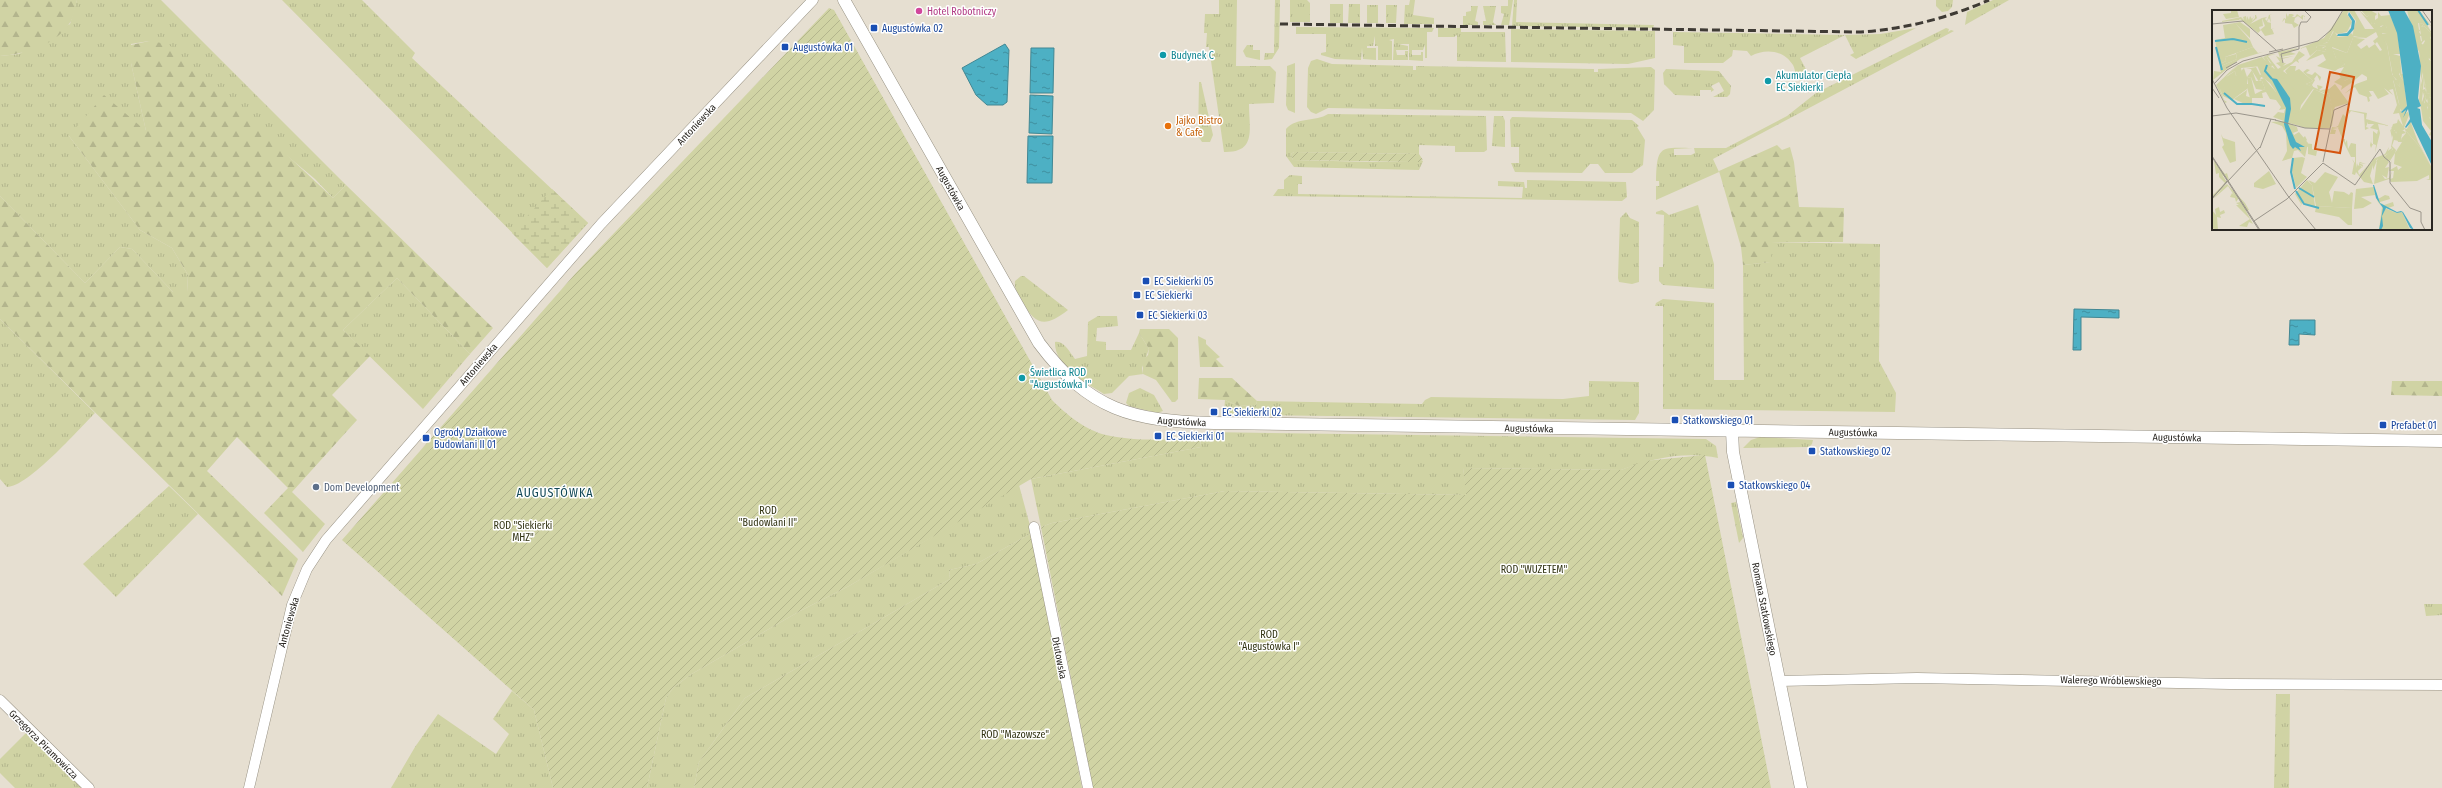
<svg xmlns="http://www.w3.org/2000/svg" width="2442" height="788" viewBox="0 0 2442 788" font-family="'Fira Sans Condensed',sans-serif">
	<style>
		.grass { fill: url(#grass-tufts) }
		.forest { fill: url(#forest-firs) }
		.wetland { fill: url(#wetland-marsh) }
		.garden { fill: url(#garden-furrows) }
		.water { fill: url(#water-ripples); stroke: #428793 }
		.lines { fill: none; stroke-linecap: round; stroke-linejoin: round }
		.minor-casing { stroke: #979183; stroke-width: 11 }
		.tertiary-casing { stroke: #979183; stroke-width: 13 }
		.minor { stroke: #fff; stroke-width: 10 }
		.tertiary { stroke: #fff; stroke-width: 12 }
		.rail { stroke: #3f3b35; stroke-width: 3; stroke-dasharray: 8 4; stroke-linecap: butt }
		.hotel-dot { fill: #d1479c; stroke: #fff; stroke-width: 1.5 }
		.transit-dot { fill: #1a4fb4; stroke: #fff; stroke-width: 1.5 }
		.culture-dot { fill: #0f9aa8; stroke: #fff; stroke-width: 1.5 }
		.food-dot { fill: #e8710a; stroke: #fff; stroke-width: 1.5 }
		.service-dot { fill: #5c6f8a; stroke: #fff; stroke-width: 1.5 }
		.labels { text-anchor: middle; stroke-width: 3; stroke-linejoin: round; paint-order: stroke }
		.hotel-label { font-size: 10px; fill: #b23c85; stroke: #fff; text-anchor: start }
		.transit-label { font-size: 10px; fill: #164399; stroke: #fff; text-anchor: start }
		.culture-label { font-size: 10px; fill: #0d838f; stroke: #fff; text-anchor: start }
		.food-label { font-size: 10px; fill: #c56008; stroke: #fff; text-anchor: start }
		.street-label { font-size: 10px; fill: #292621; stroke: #fff }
		.service-label { font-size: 10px; fill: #4e5e75; stroke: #fff; text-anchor: start }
		.park-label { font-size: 10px; fill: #303211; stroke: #fff }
		.quarter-label { font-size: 12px; letter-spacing: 1px; fill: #104756; stroke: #fff }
		.inset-river { fill: none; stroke: #4db0c4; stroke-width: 2 }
		.inset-road { fill: none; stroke: #9a958b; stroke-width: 1 }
		.view { fill: #d5540e; fill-opacity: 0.15; stroke: #d5540e; stroke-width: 2 }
		.inset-edge { fill: none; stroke: #292621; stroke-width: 2 }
	</style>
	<defs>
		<pattern id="grass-tufts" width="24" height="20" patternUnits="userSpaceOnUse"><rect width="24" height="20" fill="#d0d3a4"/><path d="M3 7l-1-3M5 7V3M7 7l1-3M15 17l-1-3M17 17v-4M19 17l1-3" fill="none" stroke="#b3b58d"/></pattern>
		<pattern id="forest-firs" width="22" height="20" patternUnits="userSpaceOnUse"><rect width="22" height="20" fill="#d0d3a4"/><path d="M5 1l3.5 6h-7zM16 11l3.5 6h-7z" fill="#b3b58d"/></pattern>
		<pattern id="wetland-marsh" width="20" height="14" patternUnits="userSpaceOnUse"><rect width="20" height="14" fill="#d0d3a4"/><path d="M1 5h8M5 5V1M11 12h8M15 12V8" fill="none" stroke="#b3b58d"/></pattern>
		<pattern id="garden-furrows" width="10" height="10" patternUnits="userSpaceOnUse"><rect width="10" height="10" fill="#d0d3a4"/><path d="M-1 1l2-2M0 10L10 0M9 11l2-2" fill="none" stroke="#b3b58d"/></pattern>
		<pattern id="water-ripples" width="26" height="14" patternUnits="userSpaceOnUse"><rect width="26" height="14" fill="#4db0c4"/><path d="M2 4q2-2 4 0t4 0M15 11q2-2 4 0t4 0" fill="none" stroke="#408f9f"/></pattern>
	</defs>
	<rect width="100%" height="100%" fill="#e6dfd1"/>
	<path class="grass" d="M77 0H161L346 185 333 198 315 179 149 41 131 44V63L146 131 69 136 140 230 172 248 188 275 187 292H173L132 249 120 247 85 283 0 196V56L19 54 70 24Z
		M282 0H362L415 53 412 58 588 223 547 268Z
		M1219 0H1237L1236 66H1270L1276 72 1274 103 1249 104C1249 129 1257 153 1224 152L1209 47H1206L1207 33H1204L1205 14H1219Z
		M1275 0H1280L1279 48 1272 59 1264 60 1265 53H1274Z
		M1290 0H1307L1310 3V22H1290Z
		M1410 0H1415L1413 15 1434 18V24H1404L1405 5H1409Z
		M1508 0H1513L1509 25H1501L1504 14 1501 13V6H1508Z
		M1514 0H1517L1516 22 1654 25 1653 28 1512 26Z
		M1936 0H1953L1952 7 1948 11 1942 12 1936 6Z
		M1993 0H2009L1965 25 1967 12Z
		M1330 4H1343V23H1330Z
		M1349 4H1360V23H1348Z
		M1367 5H1378V23H1367Z
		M1386 5H1397L1396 23H1386Z
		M1471 6H1478L1475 21 1478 22V25H1463V16H1466V12L1471 11Z
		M1483 6H1496L1493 22 1496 25H1483V21H1486Z
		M1296 27 1434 28 1432 32H1427V58H1425V45L1423 50H1412V55H1421V52H1423V61L1409 60V44H1398L1408 46V50H1396L1397 55H1405V51H1408V60H1393L1394 39 1389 40 1392 41V60H1378V46H1375V36L1373 46H1367V48H1376V60L1363 59 1362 48 1361 60 1335 59 1321 55V53L1326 52V34H1296Z
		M1438 28H1461V32H1505L1506 62 1457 61V35L1454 37H1438Z
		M1916 28 1856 59 1850 55 1854 53 1845 35 1800 58 1809 75 1801 81C1795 78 1796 71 1793 65 1784 50 1765 48 1751 56L1747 51 1733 50 1732 56 1723 63H1684V46L1673 45V32L1845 35 1880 34Z
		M1946 28 1949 29 1948 32 1951 30 1954 31 1713 159 1719 172 1656 200V186H1659V181H1656C1657 146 1659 147 1693 148L1674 149V155H1691L1695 153 1694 148H1726L1787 116 1816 93Z
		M1511 29 1655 31V58L1628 64 1511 62Z
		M1247 45H1253V50H1260V60L1246 57 1243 51Z
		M1317 59 1332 64 1413 66V70H1416V66L1594 69V72H1598V69L1651 67 1655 70 1654 110 1643 121 1631 113 1328 108 1316 114 1311 112 1307 107 1308 68 1311 61Z
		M1295 63V113L1288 110 1286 105 1287 70V66Z
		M1666 69 1719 71 1731 86 1730 94 1727 97H1713L1724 91 1719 82 1711 86 1714 90 1711 92V90H1700V96L1675 95 1664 84 1663 73Z
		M1199 82H1201L1213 135 1210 142H1202L1198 136Z
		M1328 114 1486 116 1487 150 1484 152H1455V146L1419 145V154L1294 152 1291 154 1293 160 1372 162 1423 161 1419 170 1294 167 1286 156V129C1296 117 1316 122 1328 114Z
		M1494 116H1503L1505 121V147L1492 146Z
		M1512 117 1632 120 1639 126 1637 127 1645 140 1643 165 1632 173H1605L1598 164H1590L1582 173 1515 172 1511 163H1519V147H1511L1510 120Z
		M1290 175 1302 176V184H1298V194L1522 198 1523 187 1498 186V181L1524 182 1525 188H1527V180L1626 182 1627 197 1622 201 1273 196 1278 189H1284V180Z
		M1698 205 1714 264V289L1663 285 1659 281V267H1663L1664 215 1656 214V212L1662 210 1669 215Z
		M1626 212 1630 218 1639 222V282L1632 284 1619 282 1618 278 1620 218Z
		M1771 242 1880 244 1879 361 1896 393 1895 412 1663 409V306H1655L1656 303 1663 299 1714 303V380H1744L1743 265 1770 262Z
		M1021 276H1024L1068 310C1046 327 1036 327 1022 301 1018 294 1014 289 1015 281Z
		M397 278 470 354 423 409 343 330Z
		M1098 316H1117L1118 326 1097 328 1096 341 1106 342V350H1131L1139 333 1149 349 1142 368 1143 374 1129 376 1112 393 1104 394C1086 383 1054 366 1055 342 1064 340 1070 353 1075 359L1087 356 1088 322Z
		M0 319 95 413C79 429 28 487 7 487L0 479Z
		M1589 381 1639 382V413L1635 420 1257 415 1227 414 1224 411 1225 400 1239 406 1256 405 1257 401 1422 404 1425 400 1431 397 1563 399 1589 396Z
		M1140 388 1154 395 1163 411 1157 413 1129 406 1126 403 1129 393Z
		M1206 432 1706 439 1716 446 1718 458C1686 451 1651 458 1621 470L1463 468 1467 495 1225 491 1052 523 1041 527 1031 479 1201 447 1200 439Z
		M1760 437 1813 440 1812 444 1809 447 1743 448 1751 440Z
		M1019 485 1032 533 976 564 949 570 950 579 745 698 699 762 694 788H647L666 698 673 688 690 675 800 611 849 586Z
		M169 486 198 514 116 597 83 564Z
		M1736 502 1743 538 1739 543 1731 503Z
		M2424 604H2442V615L2426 616Z
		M512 691 534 710 553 788H391L415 747 438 714 496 754 509 734 493 719Z
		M2276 694H2290L2289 788H2274Z
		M27 732 83 788H15L0 773V759Z"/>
	<path class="forest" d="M0 0H77C75 7 74 18 69 24 54 46 25 54 0 56Z
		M149 41 168 44 333 198 346 185 493 328 470 354 397 278 343 330 370 356 332 395 357 420 292 492 325 524 303 552 264 513 288 488 237 437 207 471 298 559 282 596 0 319V196L85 283 120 247 132 249 173 292H187L188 275 172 248 140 230 69 136 104 95 146 131 131 63V45Z
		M1777 145 1782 150 1790 147 1794 162 1799 207 1844 208 1843 242H1772L1771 262 1743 265 1741 247 1719 171Z
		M1140 329H1169L1178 338V399L1175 402H1172L1156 380 1143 374V360L1148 355 1149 349 1139 333Z
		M1198 336 1206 340V344L1220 357 1216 359 1224 367H1200Z
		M1199 378H1232L1257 401 1256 405 1239 406 1225 400 1198 399Z
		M2392 381H2442V396L2391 395Z"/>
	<path class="wetland" d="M552 189 588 223 547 268 512 233Z"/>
	<path class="garden" d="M829 8 834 10 1052 400C1066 414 1085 430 1106 435 1136 442 1169 439 1200 439L1201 447 1031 479 849 586 800 611 690 675 673 688 666 698 647 788H553L534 710 342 540 575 274Z
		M1294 152 1419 154 1423 160 1419 162 1293 160 1291 154Z
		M1705 455 1771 788H1093L1041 527 1052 523 1225 491 1466 495 1463 468 1621 470 1644 461Z
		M1032 533 1082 788H694L699 762 745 698 950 579 949 570 976 564Z"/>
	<path class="water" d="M1005 44 1009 50 1007 102 1003 105H987L976 95 962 68Z
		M1031 48H1054L1053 93H1030Z
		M1030 95 1053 96 1052 134 1029 133Z
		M1028 136H1053L1052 183H1027Z
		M2074 309 2119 310V318L2081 317V350H2073Z
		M2290 320H2315V335L2299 334V345H2289Z"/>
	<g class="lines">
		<g class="minor-casing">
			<path id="minor" d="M1034 527 1088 788
				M1779 681 1917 678 2230 684 2442 685
				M0 700 89 788
				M249 788 292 605 307 569 326 540 601 224 813 0"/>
		</g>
		<g class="tertiary-casing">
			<path id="tertiary" d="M844 0 1039 343C1090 411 1132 421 1214 423L2442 441
				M1732 431 1733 452 1801 788"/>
		</g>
		<use href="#minor" class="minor"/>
		<use href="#tertiary" class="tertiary"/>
		<path class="rail" d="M1280 24 1861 32C1905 29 1948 18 1989 0"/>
	</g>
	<circle class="hotel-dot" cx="919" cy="11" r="4"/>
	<g class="transit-dot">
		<rect x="870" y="24" width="8" height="8" rx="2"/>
		<rect x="781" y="43" width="8" height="8" rx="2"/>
		<rect x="1142" y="277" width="8" height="8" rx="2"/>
		<rect x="1133" y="291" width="8" height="8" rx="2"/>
		<rect x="1136" y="311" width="8" height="8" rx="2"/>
		<rect x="1210" y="408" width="8" height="8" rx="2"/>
		<rect x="1671" y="416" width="8" height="8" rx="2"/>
		<rect x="2379" y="421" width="8" height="8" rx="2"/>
		<rect x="1154" y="432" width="8" height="8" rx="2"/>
		<rect x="422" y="434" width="8" height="8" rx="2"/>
		<rect x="1808" y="447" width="8" height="8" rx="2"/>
		<rect x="1727" y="481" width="8" height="8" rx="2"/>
	</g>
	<g class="culture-dot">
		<circle cx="1163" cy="55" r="4"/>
		<circle cx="1768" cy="81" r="4"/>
		<circle cx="1022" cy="378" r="4"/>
	</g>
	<circle class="food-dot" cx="1168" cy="126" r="4"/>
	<circle class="service-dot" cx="316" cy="487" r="4"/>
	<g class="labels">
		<g class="hotel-label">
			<text x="927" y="15">Hotel Robotniczy</text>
		</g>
		<g class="transit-label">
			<text x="882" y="32">Augustówka 02</text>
			<text x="793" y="51">Augustówka 01</text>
			<text x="1154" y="285">EC Siekierki 05</text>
			<text x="1145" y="299">EC Siekierki</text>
			<text x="1148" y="319">EC Siekierki 03</text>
			<text x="1222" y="416">EC Siekierki 02</text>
			<text x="1683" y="424">Statkowskiego 01</text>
			<text x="2391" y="429">Prefabet 01</text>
			<text x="434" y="436">Ogrody Działkowe<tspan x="434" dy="12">Budowlani II 01</tspan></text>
			<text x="1166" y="440">EC Siekierki 01</text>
			<text x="1820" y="455">Statkowskiego 02</text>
			<text x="1739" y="489">Statkowskiego 04</text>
		</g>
		<g class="culture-label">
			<text x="1171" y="59">Budynek C</text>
			<text x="1776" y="79">Akumulator Ciepła<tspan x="1776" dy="12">EC Siekierki</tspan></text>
			<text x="1030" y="376">Świetlica ROD<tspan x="1030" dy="12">"Augustówka I"</tspan></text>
		</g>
		<g class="food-label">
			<text x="1176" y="124">Jajko Bistro<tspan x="1176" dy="12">&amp; Cafe</tspan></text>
		</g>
		<g class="street-label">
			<text transform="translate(696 124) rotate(-47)" y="4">Antoniewska</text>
			<text transform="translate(951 188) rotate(61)" y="4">Augustówka</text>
			<text transform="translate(478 364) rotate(-49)" y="4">Antoniewska</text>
			<text transform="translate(1182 421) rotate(3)" y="4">Augustówka</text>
			<text transform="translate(1529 428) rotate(1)" y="4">Augustówka</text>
			<text transform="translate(1853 432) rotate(1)" y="4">Augustówka</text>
			<text transform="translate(2177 437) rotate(1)" y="4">Augustówka</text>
			<text transform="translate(1765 609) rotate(79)" y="4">Romana Statkowskiego</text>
			<text transform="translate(288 622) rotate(-74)" y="4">Antoniewska</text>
			<text transform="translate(1060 658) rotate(79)" y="4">Dłutowska</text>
			<text transform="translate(2111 680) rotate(1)" y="4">Walerego Wróblewskiego</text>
			<text transform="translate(44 744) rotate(45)" y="4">Grzegorza Piramowicza</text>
		</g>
		<g class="service-label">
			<text x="324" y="491">Dom Development</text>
		</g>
		<g class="park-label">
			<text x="768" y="514">ROD<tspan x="768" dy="12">"Budowlani II"</tspan></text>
			<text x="523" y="529">ROD "Siekierki<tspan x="523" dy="12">MHZ"</tspan></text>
			<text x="1534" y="573">ROD "WUZETEM"</text>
			<text x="1269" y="638">ROD<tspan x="1269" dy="12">"Augustówka I"</tspan></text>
			<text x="1015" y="738">ROD "Mazowsze"</text>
		</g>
		<g class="quarter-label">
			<text x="555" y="497">AUGUSTÓWKA</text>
		</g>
	</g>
	<g transform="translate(2212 10)">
		<rect width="220" height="220" fill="#e6dfd1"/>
		<path d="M19 0H25L27 7 14 9 11 4 19 3ZM132 0H142L153 19H162L147 0 155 7 157 5 160 14 164 13 169 17 173 14 175 18V23H170L175 35 180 63V57L184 56 178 50 181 44 188 46 190 69 185 58 186 64 182 62 180 64 184 70 187 68 188 77 181 70 187 94 190 96 188 100 190 103 194 100 193 103 196 102 197 105 192 118 195 119 199 111V120L194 121 208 137 220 158V170H214L217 169V165L205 171 179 172 177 169 162 174 165 150 173 149 177 152 173 158 177 157 175 168 170 165 173 169 177 168 180 161 178 169 181 168 182 161H177L180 149 178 160 185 156 186 160 190 157 182 154 183 143 178 151 172 147 181 139 179 137 182 122 186 124 187 131 182 130 180 136 184 140 183 143 190 132H193L189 129 194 123 193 119 190 121 183 119 181 122 179 120 181 114 185 113 186 109 191 116 187 103 181 104 185 95 181 79 177 80 181 85 172 78 177 84 166 89 161 81H157L160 86 157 87 158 91 156 92 155 87 147 84 143 77 132 84 144 74 155 70V67L150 64 134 77 140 71 138 68 132 71 136 63 129 68 127 65 132 57 125 59 133 54 124 48 120 38 135 43 141 28H144L153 29 145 35 149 39 155 35 157 38 163 34 168 41 170 40 165 32 163 34 161 31 166 27 164 22 154 28 140 26 144 11 137 1 135 4 140 12 135 22 125 24 121 21 116 32 105 36 104 38 107 35 114 36 110 38 115 40 114 42 105 40 98 46 94 37 87 39 112 28ZM60 4 58 5 59 13 57 8 55 12 59 13V19L63 18 60 19 62 24 53 26 49 20 46 23 28 9 27 10 10 12V11L29 7 32 10 31 7 34 6V11L35 6 37 10 38 6 40 9 42 6 40 11 43 8V5H41H44L45 8 38 14 50 8 51 16 47 17 48 20 53 16 50 8 55 7 53 9 55 11 57 5ZM207 13 212 14 209 17 212 16 219 23 217 29 214 28 209 34 214 35 212 39 216 41 217 50 220 51V57H217L220 60V88L217 87 218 84 215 83 212 68 213 77 212 78 211 62 209 71 210 80 213 79 216 87 214 91 218 95V91L220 97 219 109 215 104 216 97 212 95 214 87 211 81 209 97 207 90 209 68 207 38 211 46 213 45 211 38 209 39 208 32 210 31ZM41 37 46 43 51 42 28 49 1 70 2 61 9 62V56L25 49 24 43ZM86 38 78 42 84 44 69 47 68 45 69 48 82 46 70 49 71 53H74L71 56 80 52 87 41 93 45 86 50 87 53 84 51 71 61 75 64 73 61 78 56H84L83 61 87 59 101 71 94 74 106 79 105 75 109 76 111 77 107 80 117 84 122 103 120 116 118 118 120 97 114 84 101 79 87 98 55 61 54 55 63 59 54 46 55 45 64 44 56 46 66 59 69 57 64 53 68 52 64 46 68 48 66 42ZM25 55 14 67 23 61 24 66 32 58 35 67 40 60 44 71H50L53 79 51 80 44 79 39 67 35 68V79L20 90 26 94H33L22 89 35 80 34 86 40 88V94H26L25 93 11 86 7 77 12 90 15 92 13 93 4 75ZM137 100 155 103 154 109 178 116 166 114 168 123 163 143 164 135 161 134 159 138 158 135 160 127 159 132 160 134H161V121L165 124 166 120 158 118 162 114H156V112L154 117 157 118 153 120 152 104 139 101 137 104ZM131 104 135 108 130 128 126 118 120 119 124 120 123 124H118L120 117 127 118 124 116H126ZM130 129H133V133L135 130 136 139 139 133 144 134V158L145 153 146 156 147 155V153L148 152 154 154 147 153 151 155 150 158V156L147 155 150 157 146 161 147 165 158 153 161 155 158 166 161 174 152 172 144 162 143 165 140 164 142 153 140 149 143 153V147H139ZM2 151 13 164 15 163 17 170 10 165 15 172 11 177 15 174 33 193 37 200 34 201 41 214 37 212 35 217 27 216 38 209 24 195H27L24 193 28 192 27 188 24 192 23 188 18 187 20 183 22 185 16 176 0 190 10 179 0 188 1 185 13 173 7 167V163L4 164ZM57 161 64 174 51 179 42 177V173ZM95 170 100 175 103 196 140 198V215H136L127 207 103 202 104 197 90 193 88 198 89 194 83 184ZM163 184 166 189 173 185 177 186 178 189 168 192 172 195 181 192 182 196 176 198 172 196 167 191 170 197 166 192Z" fill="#d0d3a4"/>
		<path d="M149 0H158L165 4 163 6V10L166 8V2L169 6 178 5 185 21 188 44H181L182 48H179L188 61 187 64 191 71 188 64H191L195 97 189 101 181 69 188 77 187 72 181 66 175 35 169 24 175 23V18L173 15 164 17 163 13 161 15 156 8 157 5 155 7ZM195 0H207L220 17 212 10 220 23 218 29 220 27V53L217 48H213L214 49 215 55 214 59 220 54V60H215L213 72 215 83 219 84 217 87 220 88V97L219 94 215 96 218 109 220 106V126L217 125 219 121 211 111 209 98 208 89 210 92 212 86 209 75 212 61 211 80 214 87 212 93 215 94 212 95 216 94 213 76 214 52 204 37ZM206 13 212 14 209 17 212 16 219 23 211 29 213 31 210 36 208 26H210L207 22 209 19 207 20ZM122 21 126 27 136 26 139 23 142 27 154 28H144V33L141 28 135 43 120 37 124 48 129 49 133 54 123 61 105 56 114 50 111 44 94 51 105 40 114 42V39L109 40 114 36 107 35 105 38 104 34 115 33ZM24 44 25 49 9 56 10 60 8 61V54L14 51 13 47ZM54 46 58 53 63 55 59 56 63 59 54 55 53 68 49 67 47 72 39 59H34L44 57 48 65 52 63 50 56 29 58 30 63 24 66 23 61 13 67 26 55 50 47 54 51 51 47ZM95 59 98 60 94 63 100 65 103 62 109 67 108 71 105 65 102 69 103 70 100 75 102 78 94 74 101 71 91 62ZM136 63 138 65 132 71 138 68 140 72 129 80 130 76 122 72ZM199 113 206 132 220 158 208 137 194 121ZM179 117 192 121 194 123 190 124 189 129 193 131V135L192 132H186L184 121 183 127 181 129V125L180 128 178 119 180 122 179 120 183 121ZM177 137 176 141 181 137 179 142 172 146 178 151 180 149 178 151H173V149L164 151 166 148 161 160V155H158L161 149 173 144Z" fill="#d0d3a4" fill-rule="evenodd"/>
		<path d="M45 55H55L61 59 60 63 67 65 84 81 79 87 89 95 85 115 77 113 85 117 86 121 81 123 82 125 87 122 96 133 93 147 86 140 82 141 80 148 70 151 75 141 74 123 70 116 59 112 72 111 61 107 66 102 72 103 73 99 67 100 69 97 64 90V82L58 73 50 67ZM9 124 11 128 23 132 24 151 18 153 10 137 12 135ZM7 197 8 202 12 200 13 203 8 205 9 208 5 207 6 220 0 218V200L4 205 3 199ZM170 197 185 203 190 202 198 220H167Z" fill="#d0d3a4"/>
		<path d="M74 3 76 7 77 4H80L82 5 80 7H83L85 4 89 7 90 5 93 6V8L92 10 93 7 91 6V10L86 6 83 8 82 12 87 15 82 18 80 14 73 13V9L70 12 72 8 74 9ZM28 12 38 19V28L23 13ZM23 13 38 30 41 37 13 47 14 51 8 54 3 30 13 28 11 15ZM39 67 43 84 53 79 50 71 47 70 52 68 64 82V90L58 89 54 82 50 83 51 88H38L34 74H36L35 68ZM123 74 137 93 123 97 121 102 117 84 108 80 117 79ZM102 79 116 86 120 97 118 118H93L77 112 79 104 86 103ZM93 126 95 130 92 133 100 134V139L105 141 104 146 96 144V137L86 133ZM90 147 93 148 89 163 95 167 84 178 80 161 81 148ZM113 162 126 167 117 182 120 193 122 181 132 182 137 185 139 182 141 183 140 198 104 196 100 175 96 170 103 173ZM162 177 163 185 149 187 160 193 151 198 142 199 144 179Z" fill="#d0d3a4"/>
		<path d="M176 0H192L201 16 209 56 206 88 209 96 205 98 208 99 210 115 220 132V156L199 112 194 118 193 117 198 109 196 99 191 108 194 100 190 103 189 102 195 96 185 23ZM137 2 143 11 142 19 136 26H125L126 24 135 23 139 18 140 11 136 5ZM59 68 65 69 78 88 79 99 76 114 84 132 93 137H87L89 141 83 137 81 139 78 135 72 114 74 98ZM161 175H162L168 193 185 202 189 201 191 202 202 220 198 218 190 202 185 203 174 198 170 206 171 216 169 220H167L171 198 164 188Z" fill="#4db0c4"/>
		<path class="inset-river" d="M206 0 216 15M21 29 35 32M3 31 21 29M4 37 10 60M55 55 53 61 60 69M12 83 25 94H40M40 94 53 96M81 148 79 162 83 179M87 178 102 187M84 181 92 194 107 198"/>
		<path class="inset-road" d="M210 0 220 14M0 14 31 11 64 40M57 42 71 39M71 53 69 44 87 39V17L89 12H95L99 7 92 0M14 58 25 52M0 69 15 98 76 186 104 220M2 74 15 60 31 51 106 31 119 20 131 0M0 78 7 88M0 106 24 103 64 110M63 110 93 118 118 119M48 138 59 109M0 146 48 220M0 147 47 220M111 152 122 100 138 93M111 153 143 175 168 139 172 147 178 152V173L198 198 209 202V212L213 220M0 188 48 137M0 189 15 171M42 211 75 189 111 153"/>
		<path class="view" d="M118 62 142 67 128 143 103 139Z"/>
		<rect width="220" height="220" class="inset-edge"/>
	</g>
</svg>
